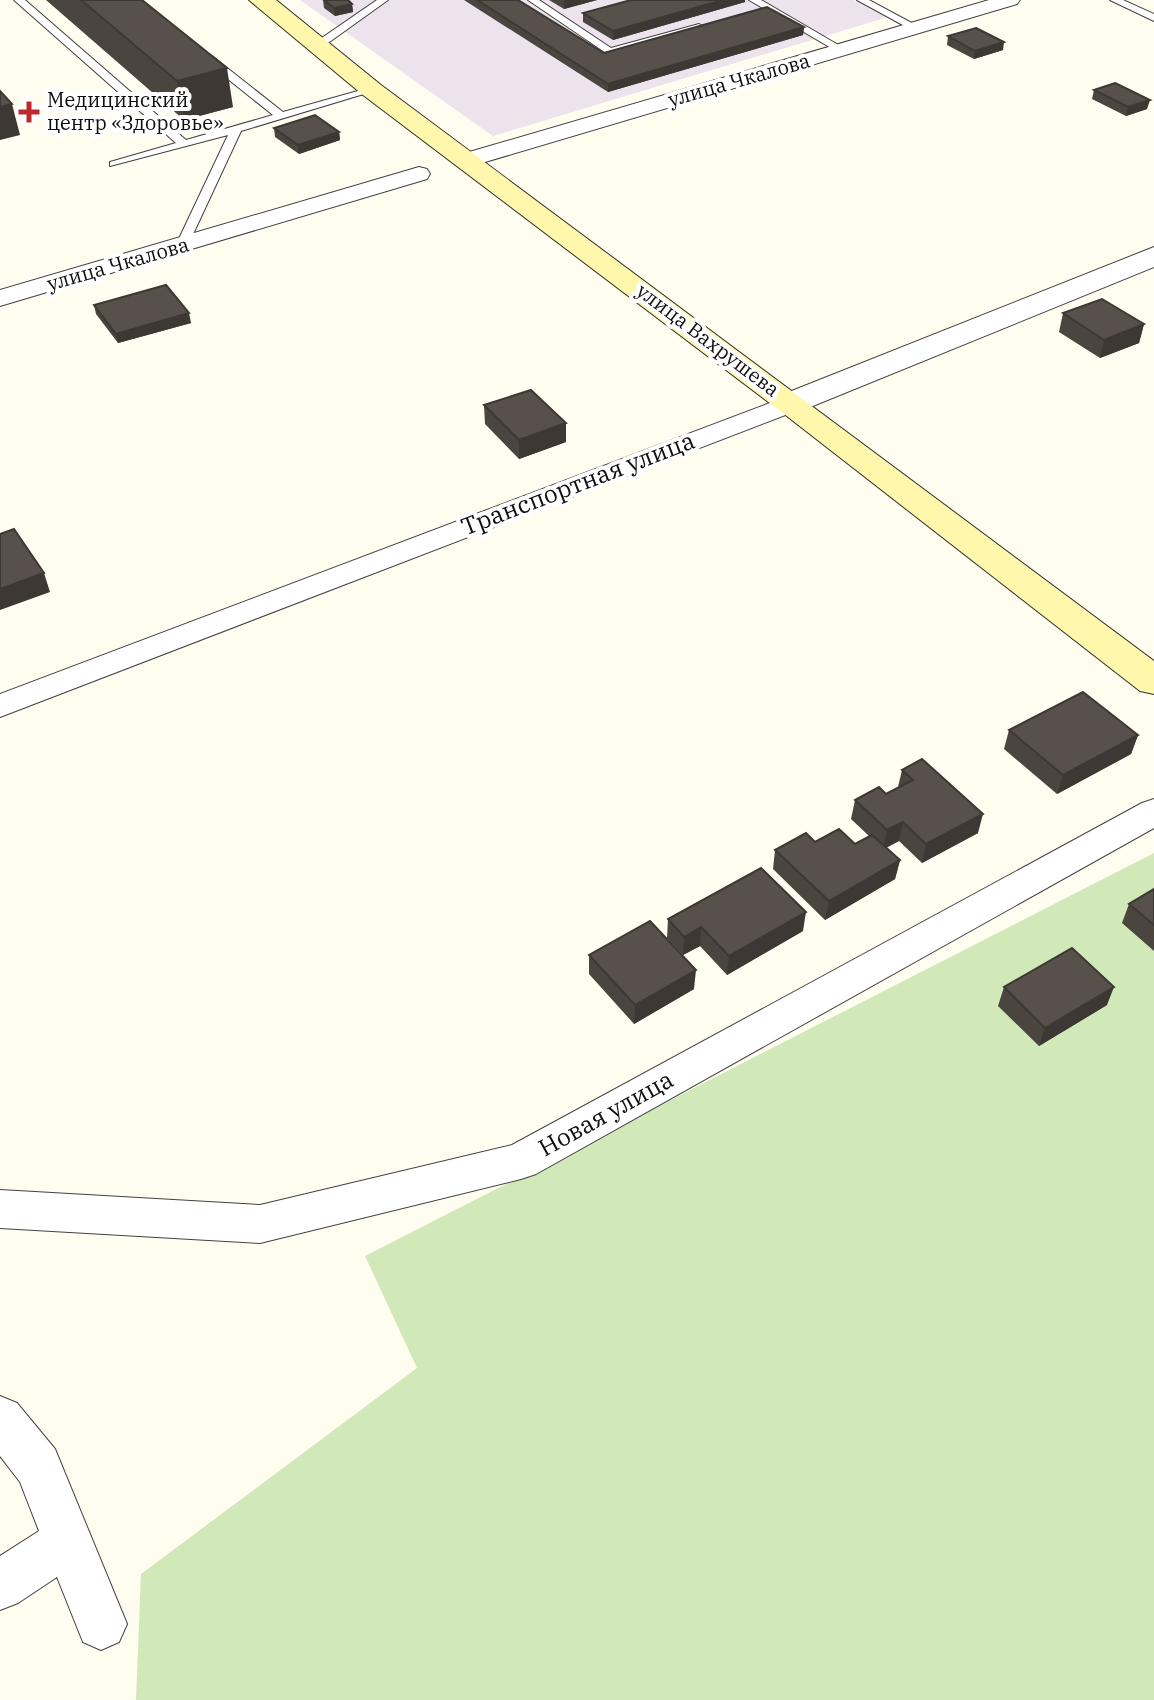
<svg xmlns="http://www.w3.org/2000/svg" width="1154" height="1700" viewBox="0 0 1154 1700" font-family="'IBM Plex Serif',serif">
	<style>
		.industrial { fill: #ece3ed }
		.green { fill: #d1e9b9 }
		.lines { fill: none; stroke-linecap: round; stroke-linejoin: round }
		.service-casing { stroke: #414141; stroke-width: 2 }
		.minor-casing { stroke: #414141; stroke-width: 2 }
		.tertiary-casing { stroke: #414141; stroke-width: 2 }
		.secondary-casing { stroke: #303030; stroke-width: 2 }
		.service { fill: #fff; fill-rule: evenodd }
		.minor { fill: #fff; fill-rule: evenodd }
		.tertiary { fill: #fff; fill-rule: evenodd }
		.secondary { fill: #fef7ac; fill-rule: evenodd }
		.wall { fill: #4b4540 }
		.shaded-wall { fill: #3d3834 }
		.building { fill: #57504b; stroke: #3d3834; stroke-width: 2 }
		.poi-dot { fill: #be272b; stroke: #fff; stroke-width: 3 }
		.labels { text-anchor: middle; stroke-width: 8; stroke-linejoin: round; paint-order: stroke }
		.far-street-label { font-size: 20px; fill: #0e0e0e; stroke: #fff }
		.far-poi-label { font-size: 20px; fill: #0e0e0e; stroke: #fff; text-anchor: start }
		.street-label { font-size: 24px; fill: #0e0e0e; stroke: #fff }
	</style>
	<rect width="100%" height="100%" fill="#fffcf0"/>
	<path class="industrial" d="M300 0H854L888 17 493 136Z"/>
	<path class="green" d="M1154 853V1700H136L141 1574 417 1368 365 1256Z"/>
	<g class="lines">
		<g class="service-casing">
			<path id="service" d="M14 0H25L186 140 273 115 204 60V56H212L283 112 372 87 377 90 241 131 188 245 182 249 176 245 228 135 110 166V162L176 143Z
				M377 0H388L321 48H313V44Z
				M528 0H539L611 48 699 24 704 27 609 55Z
				M749 0H761L847 50 838 52Z
				M857 0H869L921 28 912 30Z
				M1110 0H1123L1154 14V21Z"/>
		</g>
		<g class="minor-casing">
			<path id="minor" d="M989 0H1020L1017 4 475 165 467 167 456 160 459 155Z
				M419 167 427 169 430 174 427 179 0 306V290Z
				M791 395 801 397 805 403 801 409 0 717V694Z
				M1154 799V828L536 1174 521 1179 260 1243 0 1228V1190L260 1205 512 1145 1142 803Z
				M0 1396 17 1403 55 1449 127 1624 119 1642 101 1650 83 1642 57 1577 18 1603 0 1610V1556L39 1531 20 1482 0 1456Z"/>
		</g>
		<g class="tertiary-casing">
			<path id="tertiary" d="M1154 247V267L803 410 791 413 779 410 774 403 779 396Z"/>
		</g>
		<g class="secondary-casing">
			<path id="secondary" d="M249 0H276L381 85 1154 661V694L1140 691 779 410 363 95Z"/>
		</g>
		<use href="#service" class="service"/>
		<use href="#minor" class="minor"/>
		<use href="#tertiary" class="tertiary"/>
		<use href="#secondary" class="secondary"/>
	</g>
	<path class="wall" d="M46 0H142L233 107 184 120Z
		M323 0H348L352 4 353 12 335 16 324 8Z
		M464 0H518L604 53 804 27 803 35 608 92Z
		M549 0H597L564 9Z
		M631 0H745V2L613 40 583 22V13Z
		M948 36 1003 50 974 59 947 45Z
		M1094 90 1147 109 1126 116 1092 99Z
		M274 128 339 132 340 140 299 154 275 137Z
		M94 305 191 323 118 343 96 314Z
		M1063 313 1144 324 1139 343 1100 358 1059 332Z
		M484 405 566 423V442L519 459 485 424Z
		M1009 730 1138 735 1131 754 1057 794 1004 749Z
		M902 770 978 833 922 863 899 841 886 848 900 860 895 879 825 920 773 869 775 850 815 842 855 844 869 836 851 819 855 800 886 794 898 787Z
		M1154 889V951L1122 923 1129 904Z
		M668 919 803 931 727 975 700 946 683 955 667 938Z
		M589 955 694 989 634 1024 589 974Z
		M1004 987 1107 1005 1039 1046 998 1006Z"/>
	<path class="shaded-wall" d="M564 0H597L564 9Z
		M723 0H745V2L613 40V31Z
		M352 4 353 12 335 16 334 8Z
		M804 27 803 35 608 92V84Z
		M1004 42 1003 50 974 59 975 51Z
		M227 68 233 107 184 120 177 81Z
		M1150 100 1147 109 1126 116 1128 107Z
		M12 104 20 135 0 140V107Z
		M339 132 340 140 299 154 298 145Z
		M189 313 191 323 118 343 116 334Z
		M1144 324 1139 343 1100 358 1104 340Z
		M566 423V442L519 459V440Z
		M44 573 50 592 0 610V589Z
		M1138 735 1131 754 1057 794 1063 775Z
		M983 814 978 833 922 863 926 844Z
		M903 822 899 841 883 849 887 830Z
		M900 860 895 879 825 920 829 901Z
		M806 912 803 931 727 975 729 956Z
		M701 927 700 946 683 955 684 937Z
		M696 970 694 989 634 1024 635 1005Z
		M1114 987 1107 1005 1039 1046 1045 1028Z"/>
	<path class="building" d="M81 0H142L227 68 177 81Z
		M324 0H348L352 4 334 8Z
		M477 0H518L604 53 767 7 804 27 608 84Z
		M631 0H723L613 31 583 13Z
		M976 28 1004 42 975 51 948 36Z
		M1115 83 1150 100 1128 107 1094 90Z
		M0 91 12 104 0 107Z
		M315 115 339 132 298 145 274 128Z
		M166 285 189 313 116 334 94 305Z
		M1102 299 1144 324 1104 340 1063 313Z
		M531 390 566 423 519 440 484 405Z
		M14 529 44 573 0 589V534Z
		M1083 692 1138 735 1063 775 1009 730Z
		M922 759 983 814 926 844 903 822 887 830 855 800 879 787 886 794 913 780 902 770Z
		M839 829 855 844 872 835 900 860 829 901 775 850 806 833 815 842Z
		M761 868 806 912 729 956 701 927 684 937 668 919Z
		M1154 889V925L1129 904Z
		M650 921 696 970 635 1005 589 955Z
		M1072 948 1114 987 1045 1028 1004 987Z"/>
	<path class="poi-dot" d="M25 100h8v8h8v8h-8v8h-8v-8h-8v-8h8z"/>
	<g class="labels">
		<g class="far-street-label">
			<text transform="translate(739 80) rotate(-16)" y="7">улица Чкалова</text>
			<text transform="translate(118 264) rotate(-16)" y="7">улица Чкалова</text>
			<text transform="translate(708 340) rotate(37)" y="7">улица Вахрушева</text>
		</g>
		<g class="far-poi-label">
			<text x="47" y="107">Медицинский<tspan x="47" dy="23">центр «Здоровье»</tspan></text>
		</g>
		<g class="street-label">
			<text transform="translate(578 484) rotate(-21)" y="8">Транспортная улица</text>
			<text transform="translate(606 1114) rotate(-29)" y="8">Новая улица</text>
		</g>
	</g>
</svg>
